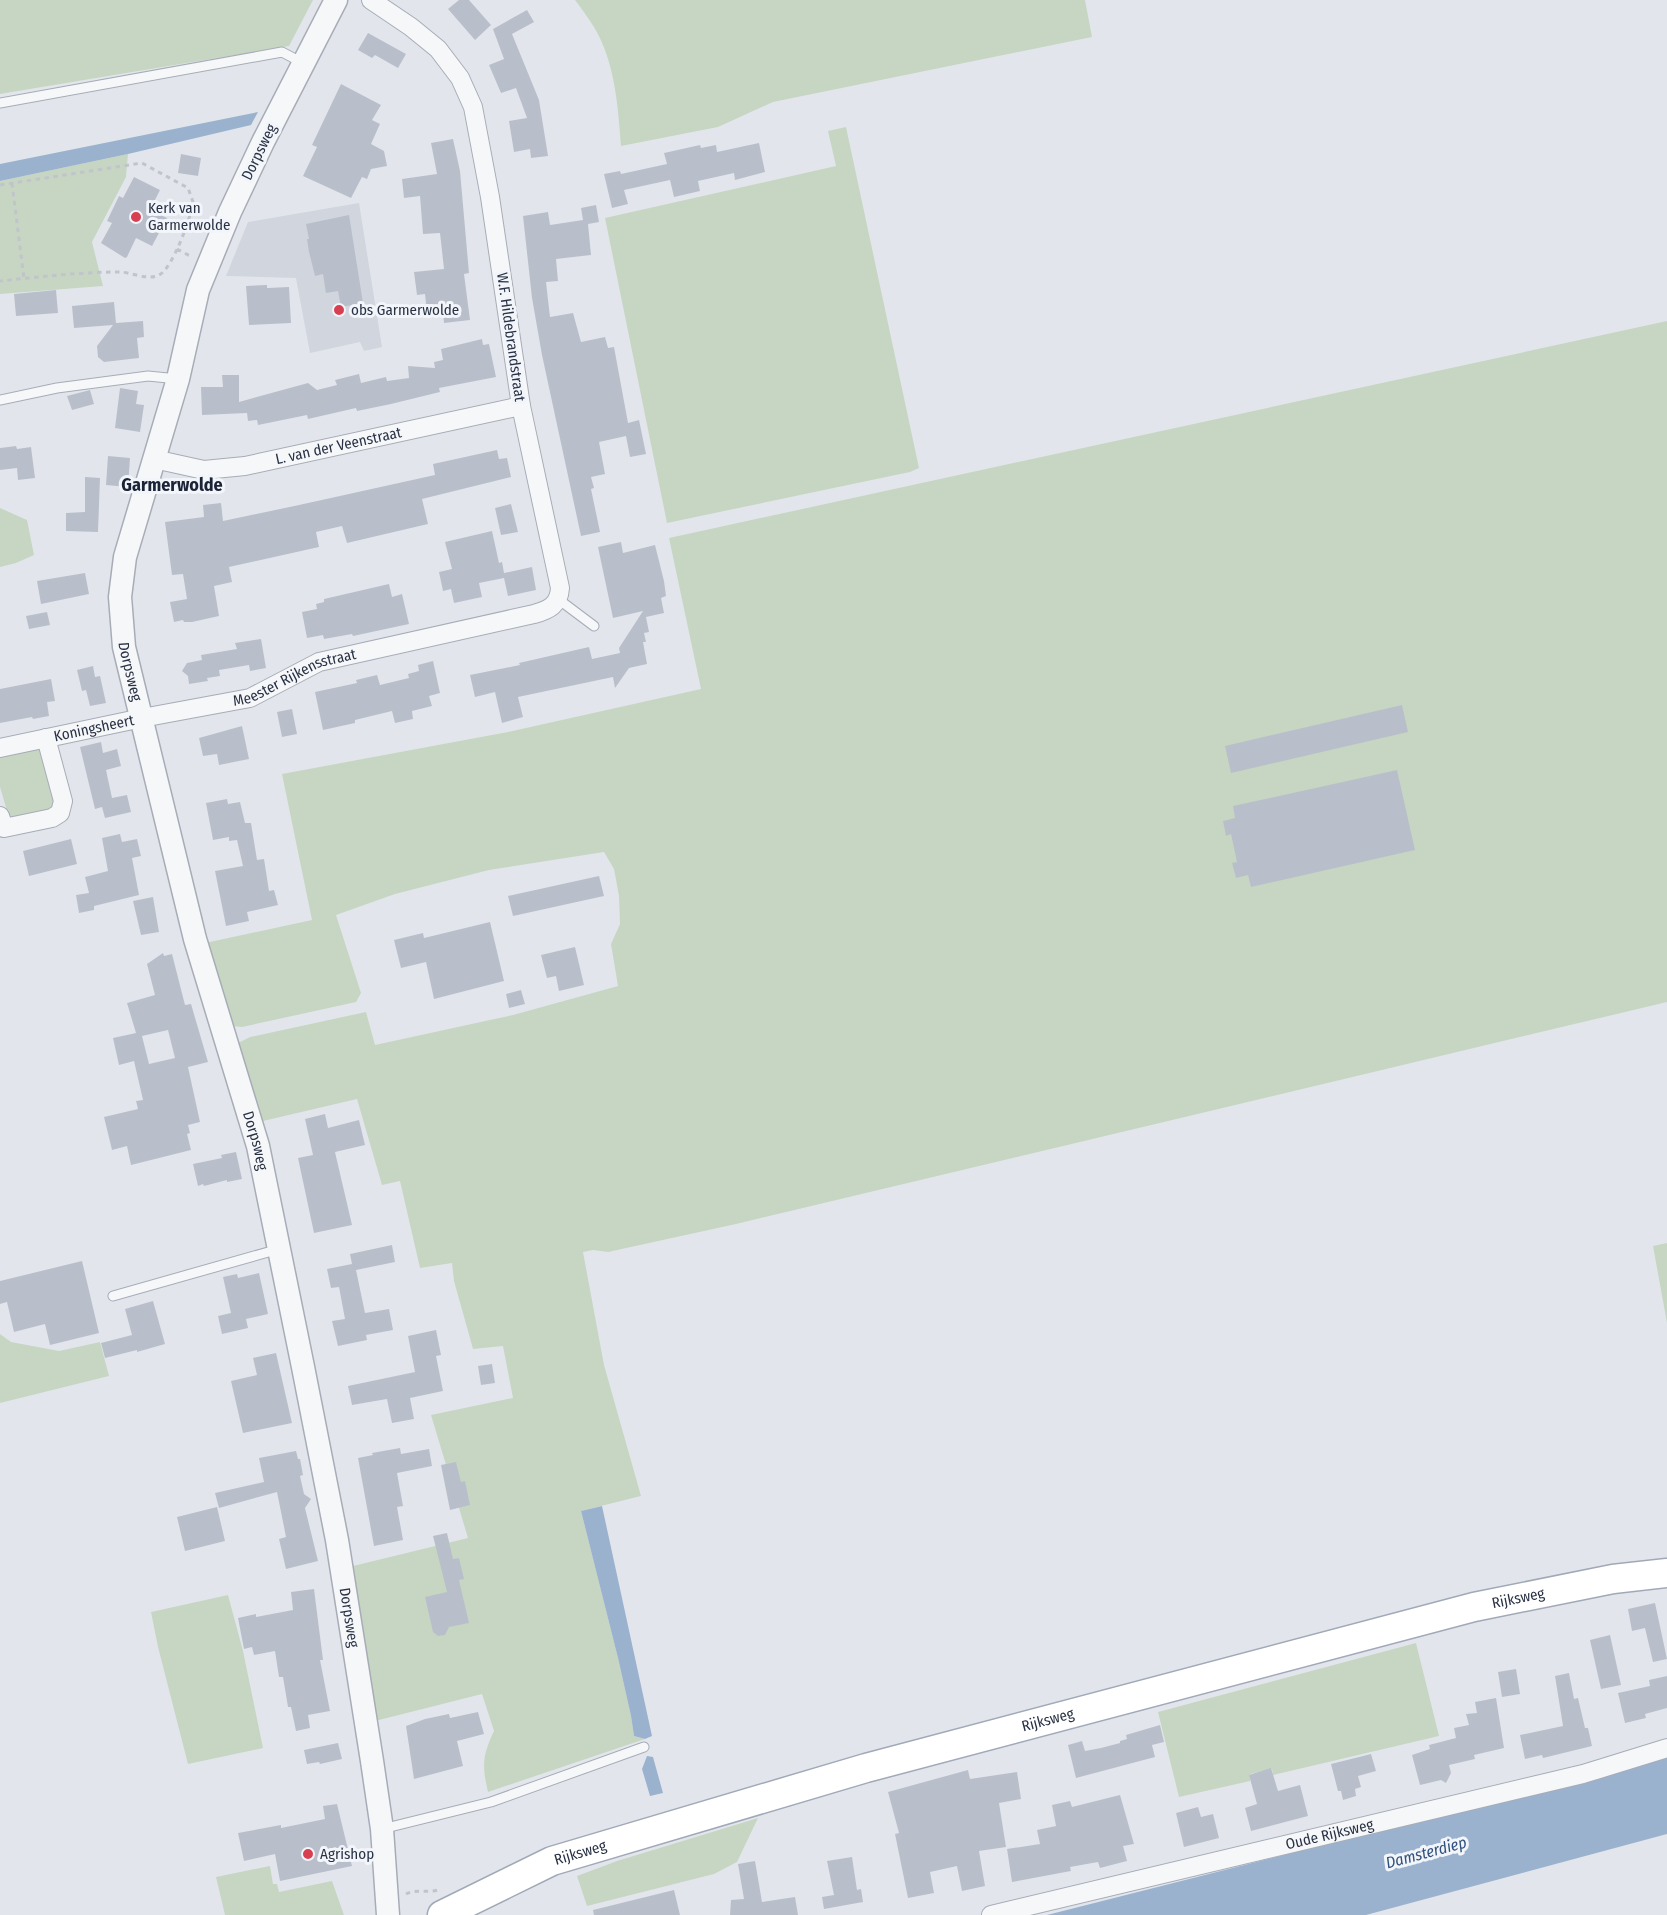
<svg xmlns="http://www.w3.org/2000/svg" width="1667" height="1915" viewBox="0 0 1667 1915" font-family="'Fira Sans Condensed',sans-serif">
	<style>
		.built { fill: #d0d5de }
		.green { fill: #c7d6c3 }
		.water { fill: #9bb2ce }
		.building { fill: #b9bfca; fill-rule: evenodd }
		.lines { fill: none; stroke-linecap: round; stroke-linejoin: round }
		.service-casing { stroke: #a7acb7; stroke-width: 11 }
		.minor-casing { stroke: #a7acb7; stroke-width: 20 }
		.tertiary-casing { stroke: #a7acb7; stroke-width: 25 }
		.primary-casing { stroke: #a1a9b8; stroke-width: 31 }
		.path { stroke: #c1c4ca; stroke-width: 3; stroke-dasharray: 4.5 4.5; stroke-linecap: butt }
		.service { stroke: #f6f7f9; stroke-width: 9 }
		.minor { stroke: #f6f7f9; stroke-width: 18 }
		.tertiary { stroke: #f6f7f9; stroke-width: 22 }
		.primary { stroke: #fff; stroke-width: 28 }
		.poi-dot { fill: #d84052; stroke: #f2f5f9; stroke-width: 2 }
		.labels { text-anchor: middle; stroke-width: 6; stroke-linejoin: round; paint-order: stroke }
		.street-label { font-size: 15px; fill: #293245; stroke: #f2f5f9 }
		.poi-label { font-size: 15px; fill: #293245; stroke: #f2f5f9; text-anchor: start }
		.water-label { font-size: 16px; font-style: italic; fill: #30507d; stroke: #f2f5f9 }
		.quarter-label { font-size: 18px; font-weight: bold; fill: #1b2336; stroke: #f2f5f9 }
	</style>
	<rect width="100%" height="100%" fill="#e2e6ec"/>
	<path class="built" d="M359 203 382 347 364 351 360 342 310 353 296 278 226 276 248 222Z"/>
	<path class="green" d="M0 0H313L289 46 0 94Z
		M575 0H1085L1092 37 773 102 718 127 621 146C618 106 615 62 594 27 588 18 582 9 575 0Z
		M846 127 919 468 910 472 667 523 605 218 836 166 828 131Z
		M128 154 126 177 92 242 103 286 0 294V181Z
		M1667 321V1002L736 1224 608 1252 593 1250 583 1252 604 1365 641 1496 581 1511 618 1658 631 1716 634 1736 645 1739 488 1792C482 1766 482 1756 494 1731L482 1694 375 1721 353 1566 468 1538 431 1415 513 1398 503 1346 473 1349 454 1281 452 1263 420 1268 400 1181 382 1185 357 1099 263 1121 238 1043 250 1037 366 1012 375 1045 513 1015 618 986 611 944 620 924 619 896 614 869 604 852 489 870 395 894 336 915 361 993 356 1002 242 1027 232 1026 205 943 312 920 282 774 508 732 701 689 669 538Z
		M0 508 27 520 34 555 16 563 0 567Z
		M42 747 58 807 10 821 0 787V757Z
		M1667 1243V1323L1653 1246Z
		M0 1334 11 1342 59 1351 100 1342 109 1376 0 1403Z
		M228 1595 243 1651 263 1748 188 1764 158 1647 151 1612Z
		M1416 1643 1439 1736 1273 1775 1272 1769 1250 1774V1781L1179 1797 1158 1712Z
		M758 1818 737 1862 714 1874 587 1906 577 1876 617 1861Z
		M270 1866 273 1884H277L279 1892 332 1881 344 1915H225L216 1877Z"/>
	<path class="water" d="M258 112 251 125 128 154 0 181V164Z
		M602 1506 652 1736 645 1739 634 1736 631 1716 618 1658 581 1511Z
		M647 1756 653 1757 663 1793 650 1796 642 1769Z
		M1667 1758V1834L1366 1915H1047Z"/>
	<path class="building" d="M459 0H469L491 25 475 40 448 9Z
		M527 10 534 22 512 34 539 100 548 156 531 158 530 149 514 152 509 121 527 118 516 88 501 93 489 65 504 59 493 29Z
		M368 33 406 54 398 68 375 55 372 58 358 50Z
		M341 84 381 105 372 120 380 124 371 144 384 151 387 166 371 169 367 179 362 177 351 198 303 176 317 147 312 145Z
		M453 139 460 171 469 273 464 274 470 320 444 323 443 311 427 313 425 294 417 295 414 272 444 269 440 233 423 234 420 196 404 198 402 179 437 174 431 143Z
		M759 143 765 172 735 180 734 173 698 181 700 191 674 197 670 180 624 190 628 204 612 208 604 174 620 171 621 174 667 164 664 153 700 145 701 148 716 145 717 152Z
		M181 154 201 158 198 176 178 173Z
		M134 177 160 190 150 210 167 218 152 246 136 238 127 257 125 258 101 243 112 223 107 221 119 196 123 198Z
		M596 205 599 222 588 224 591 255 556 259 558 281 546 282 550 317 573 313 581 342 605 337 608 348 614 347 628 423 639 420 646 454 630 457 626 436 599 442 605 474 591 477 594 488 591 489 600 532 581 536 542 355 532 298 523 216 548 212 550 225 583 220 581 208Z
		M349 215 363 303 341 307 338 291 326 293 323 274 315 276 309 252 307 239H309L306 224Z
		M267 285V288L289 287 291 323 249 325 246 286Z
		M56 290 58 313 16 316 14 294Z
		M114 302 116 323 143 321 144 337 137 338 139 358 104 362 98 357 97 346 113 325 74 328 72 306Z
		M482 339 483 345 489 344 496 377 439 388 440 392 391 404 357 411 356 408 308 419 307 415 258 425 257 420 248 421 247 413 202 415 201 387H223L222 375H239V402L308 383 317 390 337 385 335 380 359 374 361 383 386 377 387 381 409 378 408 366 435 368 434 362 443 360 441 349Z
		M120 388 138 391 136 404 144 405 140 432 115 428Z
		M90 390 94 404 72 410 67 396Z
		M16 446 17 449 31 447 35 478 18 480 17 468 0 470V448Z
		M497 450 499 459 507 458 511 477 422 499 428 524 347 543 342 526 316 532 319 547 229 567 232 582 214 586 219 616 192 622H184L183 620 174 622 170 602 187 599 183 574 172 575 165 522 204 517 203 505 221 503 223 521 299 505 435 475 433 464Z
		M108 456 130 458 128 487 106 485Z
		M85 477 100 478 98 532 66 531V513L85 512Z
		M511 504 518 532 501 535 495 508Z
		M492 531 499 563 502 562 504 573 532 567 536 590 508 596 504 578 479 583 482 597 454 603 451 589 443 591 439 572 452 569 445 542Z
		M621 542 623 553 655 545 664 581 666 596 661 598 664 613 646 617 649 632 644 633 646 642H643L647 664 629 668 615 688 613 677 518 697 523 717 502 723 495 692 475 697 470 675 520 665 519 663 589 647 592 659 620 653 619 648 643 611 613 618 598 547Z
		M85 573 89 594 41 604 37 581Z
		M389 584 392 597 402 594 409 624 353 636 352 634 324 639 323 635 307 638 302 612 317 609 316 604 324 602V599Z
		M47 612 50 625 29 629 26 616Z
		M261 639 266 668 250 671 249 665 219 670 220 676 207 678 208 681 189 684 188 676 182 671 187 663 202 660 201 655 237 649 235 643Z
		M433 661 440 693 429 696 432 706 412 711 413 719 395 723 392 711 355 720V723L323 730 315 692 357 683 356 680 377 675 380 685 409 678 408 674 419 671 418 665Z
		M93 666 95 677 100 676 106 703 90 706 86 690 82 691 77 670Z
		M51 679 55 701 47 702 49 716 33 719 32 717 0 723V689Z
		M1402 705 1408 732 1231 773 1225 746Z
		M292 709 297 734 282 737 277 712Z
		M242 726 249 759 219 765 217 754 203 756 199 738Z
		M101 742 103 753 117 749 121 766 106 770 112 798 127 795 131 812 105 818 102 807 95 809 80 747Z
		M1397 770 1415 850 1251 887 1248 875 1236 878 1232 863 1237 862 1231 834 1226 836 1223 821 1235 818 1233 806Z
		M227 799 228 804 240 802 245 823H251L257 860 264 859 269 891 274 890 278 905 247 912 249 921 226 926 215 871 243 866 237 840 229 841V837L213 840 206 803Z
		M120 834 122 842 137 839 141 856 132 858 139 895 94 906V910L79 913 76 895 89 893 85 877 108 871 102 838Z
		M71 839 77 864 29 876 23 851Z
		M599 876 604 896 513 916 508 896Z
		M153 897 159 932 141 935 133 901Z
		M490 922 504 981 434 999 426 962 401 968 394 940 423 933 424 938Z
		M575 947 584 985 559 991 556 976 547 978 541 955Z
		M163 953 164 956 172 954 185 1005 191 1004 208 1062 188 1067 200 1122 188 1125 190 1133 187 1134 191 1150 131 1165 127 1146 112 1150 104 1117 138 1109 136 1101 143 1100 134 1061 119 1065 113 1038 136 1033 127 1003 155 995 147 964ZM168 1030 175 1058 149 1064 142 1036Z
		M521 990 525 1004 509 1008 506 994Z
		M325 1114 328 1128 359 1120 365 1145 335 1152 352 1225 314 1233 298 1158 313 1155 305 1119Z
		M236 1152 242 1179 227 1182V1180L204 1186 203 1184 198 1186 193 1164 222 1158 221 1155Z
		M392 1245 395 1262 356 1270 365 1313 389 1309 393 1330 366 1335 367 1340 338 1346 332 1321 345 1319 339 1287 331 1288 327 1269 352 1264 350 1254Z
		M82 1261 99 1333 50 1345 45 1324 14 1332 7 1302 0 1304V1281Z
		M259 1273 268 1314 246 1319 248 1328 222 1334 218 1316 231 1313 223 1277 237 1274 238 1278Z
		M153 1301 165 1344 137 1352V1350L105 1358 101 1343 132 1335 125 1309Z
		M436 1330 441 1355 436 1356 443 1391 410 1398 414 1419 392 1423 387 1399 352 1405 348 1386 415 1372 408 1336Z
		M276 1353 292 1423 243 1433 231 1381 257 1375 253 1358Z
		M492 1364 495 1383 481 1385 478 1366Z
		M400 1448 401 1454 429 1449 432 1466 397 1473 403 1506 397 1507 403 1540 374 1546 358 1458 373 1455 372 1453Z
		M296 1451 298 1459H300L303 1475 300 1476 304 1494 311 1499 305 1508 318 1561 286 1569 279 1539 286 1537 277 1492 219 1508 215 1493 264 1482 259 1458Z
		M456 1462 461 1482 465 1481 470 1505 450 1510 441 1465Z
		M217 1507 225 1541 185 1551 177 1517Z
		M447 1533 453 1559 459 1558 464 1579 459 1580 469 1623 449 1627 445 1635 438 1636 433 1632 425 1597 447 1592 433 1536Z
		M314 1589 323 1660H320L330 1711 308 1715 310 1728 296 1731 291 1707H288L283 1677H279L275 1651 254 1655 252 1647 244 1649 238 1618 256 1614V1617L293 1610 291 1592Z
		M1655 1603 1667 1659 1653 1662 1645 1628 1632 1631 1628 1609Z
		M1610 1635 1621 1685 1601 1689 1590 1640Z
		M1516 1669 1520 1694 1502 1697 1498 1672Z
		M1569 1673 1574 1699 1578 1698 1585 1728H1588L1592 1746 1543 1758 1542 1755 1525 1759 1520 1735 1563 1726 1555 1676Z
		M1667 1676V1708L1645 1714 1646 1718 1625 1723 1618 1693 1650 1686 1649 1680Z
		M1496 1698 1504 1748 1474 1755 1475 1759 1449 1765 1451 1773 1446 1783 1441 1780 1420 1785 1412 1755 1430 1749 1429 1745 1456 1738 1454 1728 1469 1725 1466 1714 1477 1713 1475 1702Z
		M478 1712 484 1734 457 1741 463 1766 414 1779 406 1726 425 1719 449 1714 450 1718Z
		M1160 1725 1164 1742 1152 1745 1155 1757 1076 1778 1068 1745 1082 1741 1085 1751 1101 1748 1120 1743V1741L1127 1739 1126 1735Z
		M338 1743 342 1759 320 1764 319 1762 307 1764 304 1750Z
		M1371 1754 1376 1771 1358 1776 1361 1787 1355 1789 1356 1796 1343 1800 1341 1791H1338L1331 1764Z
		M1271 1768 1278 1791 1300 1785 1308 1816 1251 1831 1245 1808 1257 1804 1249 1775Z
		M968 1770 970 1779 1017 1772 1021 1799 999 1803 1006 1847 979 1851 985 1886 962 1891 957 1866 930 1872 934 1893 908 1898 895 1834 899 1833 888 1792Z
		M1120 1795 1134 1844 1123 1846 1127 1861 1100 1868 1098 1862 1070 1867 1071 1871 1012 1882 1007 1849 1040 1844 1037 1830 1056 1826 1052 1805 1070 1801 1072 1807Z
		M337 1804 352 1866 280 1881 275 1854 244 1861 238 1833 281 1825V1828L325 1819 323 1806Z
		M1198 1807 1201 1817 1213 1814 1219 1838 1184 1847 1176 1813Z
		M852 1857 857 1890 861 1889 863 1902 824 1909 822 1897 834 1895 827 1861Z
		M755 1861 762 1902 795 1897 798 1915H730L731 1900 744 1899 738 1864Z
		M674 1890 680 1915H594L593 1910Z"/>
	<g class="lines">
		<g class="service-casing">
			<path id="service" d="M0 103 282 52 303 63
				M0 400 57 388 148 376 178 379
				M558 599 594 626
				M113 1296 279 1249
				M382 1829 491 1802 644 1747"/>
		</g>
		<g class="minor-casing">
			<g id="minor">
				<path id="s1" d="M154 459 204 470 245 466 521 406"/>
				<path id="s2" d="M0 748 142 718 250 698 319 662 534 614C549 610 559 605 560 588L521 406 490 197 473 107 460 78 438 49 411 27 371 0"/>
				<path d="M0 816 4 828 52 818 60 813 63 801 46 738"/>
				<path id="s3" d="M991 1915 1583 1774 1667 1748"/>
			</g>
		</g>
		<g class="tertiary-casing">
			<g id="tertiary">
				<path id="s4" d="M336 0 263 142 230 212 198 290 178 379 125 557 120 597 124 647 195 939 258 1146 303 1367 337 1540 372 1761 382 1829 388 1915"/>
			</g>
		</g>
		<g class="primary-casing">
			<g id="primary">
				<path id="s5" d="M442 1915 552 1861 866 1768 1474 1607 1613 1579 1667 1573"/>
			</g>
		</g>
		<path class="path" d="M12 183 24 279
			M0 185 142 163 188 188 193 202C191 217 173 268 159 275 148 281 131 272 119 272 79 272 39 277 0 281
			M177 249 192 257
			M406 1894C415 1889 428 1893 438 1890"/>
		<use href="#service" class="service"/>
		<use href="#minor" class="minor"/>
		<use href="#tertiary" class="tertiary"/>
		<use href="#primary" class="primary"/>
	</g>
	<g class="poi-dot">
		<circle cx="136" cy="217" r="6"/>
		<circle cx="339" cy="310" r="6"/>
		<circle cx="308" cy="1854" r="6"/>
	</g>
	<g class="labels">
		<g class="street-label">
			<text transform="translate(259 152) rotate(-64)" y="5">Dorpsweg</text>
			<text transform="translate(511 337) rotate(82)" y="5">W.F. Hildebrandstraat</text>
			<text dy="5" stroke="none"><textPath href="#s1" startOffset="188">L. van der Veenstraat</textPath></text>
			<text dy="5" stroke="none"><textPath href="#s4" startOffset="714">Dorpsweg</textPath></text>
			<text dy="5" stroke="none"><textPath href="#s2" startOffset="304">Meester Rijkensstraat</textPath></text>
			<text dy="5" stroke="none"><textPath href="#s2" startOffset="96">Koningsheert</textPath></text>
			<text dy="5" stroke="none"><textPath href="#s4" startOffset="1200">Dorpsweg</textPath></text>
			<text dy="5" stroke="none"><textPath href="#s5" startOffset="1124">Rijksweg</textPath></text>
			<text dy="5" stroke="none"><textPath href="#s4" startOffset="1686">Dorpsweg</textPath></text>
			<text dy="5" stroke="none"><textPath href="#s5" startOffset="638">Rijksweg</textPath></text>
			<text dy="5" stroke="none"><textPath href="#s3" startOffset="348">Oude Rijksweg</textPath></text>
			<text dy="5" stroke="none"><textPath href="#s5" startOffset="152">Rijksweg</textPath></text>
		</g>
		<g class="poi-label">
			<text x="148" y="213">Kerk van<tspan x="148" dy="17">Garmerwolde</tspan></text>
			<text x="351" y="315">obs Garmerwolde</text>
			<text x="320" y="1859">Agrishop</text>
		</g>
		<g class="water-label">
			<text transform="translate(1426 1852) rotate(-15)" y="6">Damsterdiep</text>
		</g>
		<g class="quarter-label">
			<text x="172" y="491">Garmerwolde</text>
		</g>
	</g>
</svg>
